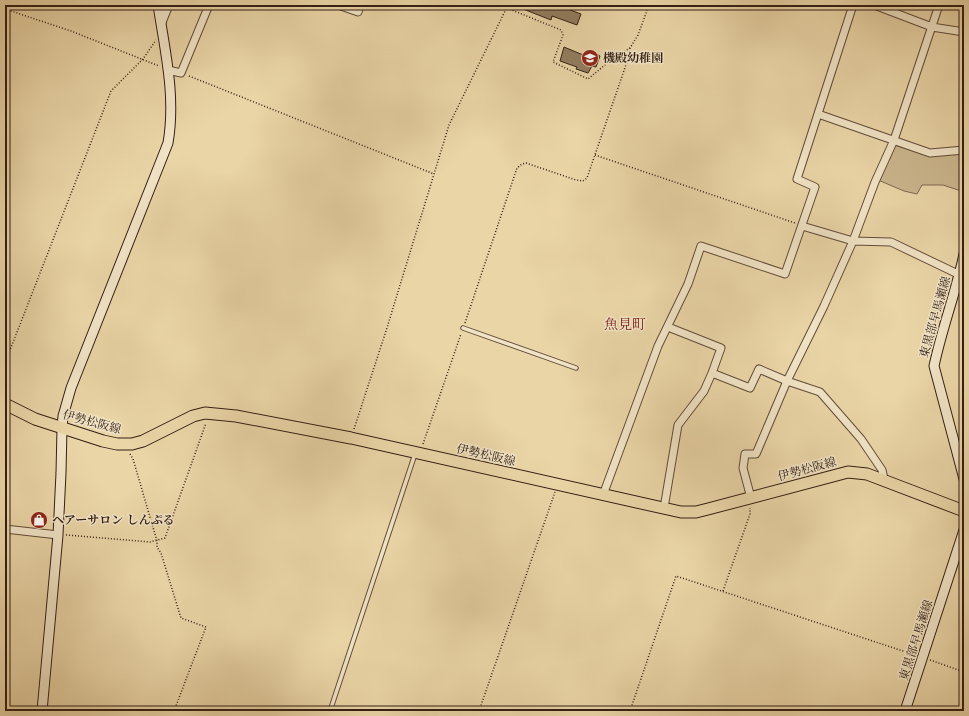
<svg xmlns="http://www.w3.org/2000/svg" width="969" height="716" viewBox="0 0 969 716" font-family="'Old Standard TT','Noto Serif JP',serif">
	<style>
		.green { fill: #cbb68e; stroke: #7f6a51 }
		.building { fill: #927e60; stroke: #331f14 }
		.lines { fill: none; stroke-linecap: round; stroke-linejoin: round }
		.lane-casing { stroke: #614c39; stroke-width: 5.5 }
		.street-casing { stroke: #614c39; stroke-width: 9 }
		.secondary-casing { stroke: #331f14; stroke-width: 11 }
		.primary-casing { stroke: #331f14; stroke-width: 13 }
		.path { stroke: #331f14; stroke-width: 1.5; stroke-dasharray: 1 2; stroke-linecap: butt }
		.lane { stroke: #f1e4c6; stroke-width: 3.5 }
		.street { stroke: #f1e4c6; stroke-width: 7 }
		.secondary { stroke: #f1e4c6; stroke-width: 9 }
		.primary { stroke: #ead5a7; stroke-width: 11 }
		.labels { text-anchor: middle; stroke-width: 3; stroke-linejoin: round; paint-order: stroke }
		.poi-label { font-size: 12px; font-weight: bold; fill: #331f14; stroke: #f1e4c6; text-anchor: start }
		.street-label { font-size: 12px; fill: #331f14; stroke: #f1e4c6 }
		.quarter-label { font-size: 14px; fill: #7a1f14; stroke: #f1e4c6 }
	</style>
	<rect width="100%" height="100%" fill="#ead5a7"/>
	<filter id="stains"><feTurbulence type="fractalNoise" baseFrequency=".005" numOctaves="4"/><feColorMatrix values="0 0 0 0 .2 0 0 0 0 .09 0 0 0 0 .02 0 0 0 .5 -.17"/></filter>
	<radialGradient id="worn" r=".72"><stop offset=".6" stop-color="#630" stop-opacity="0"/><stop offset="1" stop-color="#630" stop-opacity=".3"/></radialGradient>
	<path class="green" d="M894 145 930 156 964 153 961 182 964 183V192L943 185H922L917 194 904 191 878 180 888 158 890 159Z"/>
	<path class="building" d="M513 5H557L581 14 577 25 552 16 551 20Z
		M564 47 588 57 590 51 600 56 596 67 592 66 588 73 576 69 577 67 560 61Z"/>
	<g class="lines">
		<g class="lane-casing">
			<path id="lane" d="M463 328 576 368
				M330 711 415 454"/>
		</g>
		<g class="street-casing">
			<path id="street" d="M338 5 358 12 360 5
				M874 5 932 27 964 32
				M161 25 169 5
				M168 70 181 73 209 5
				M818 114 930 153 964 150
				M802 226 853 241 891 242 960 275
				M668 327 721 348 712 373
				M603 495 658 346 688 284 701 246 785 274 815 187 797 179 853 5
				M751 498 743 468 745 454H756L787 381 824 306 853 241 875 182 894 140 939 5
				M664 508 678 425 704 391 712 373 750 388 759 369 787 381 820 392 861 439 882 470 884 479
				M5 529 58 535"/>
		</g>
		<g class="secondary-casing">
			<path id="secondary" d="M964 254C956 292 942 328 934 366L964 479
				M42 711 58 535 61 473 62 428 63 416 71 388 168 143C176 96 165 51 158 5
				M905 711 964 530"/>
		</g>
		<g class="primary-casing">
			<path id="primary" d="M5 404 35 419 103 441 117 444H132L143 441 193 416 205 413 236 416 351 438 681 512H696L708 509 848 472 867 474 964 511"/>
		</g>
		<path class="path" d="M507 8 561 30 563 35 553 62 588 79 611 60 630 48 638 35 649 5
			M5 9 71 31 159 66
			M189 76 434 174
			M595 155 795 223
			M465 323 517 168 522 164 526 163 576 180 583 181 587 178 629 56 630 48
			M5 363 111 91 143 59 156 40
			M354 429 386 331 449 125 508 5
			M423 444 461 334
			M130 454 133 459 157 541V547L161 553 181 618 206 627 174 711
			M66 535 150 542 165 538 206 423
			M723 591 750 514V508
			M930 660 964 672
			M479 711 555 492
			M630 711 676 576 915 655"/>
		<use href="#lane" class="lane"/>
		<use href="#street" class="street"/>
		<use href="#secondary" class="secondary"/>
		<use href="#primary" class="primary"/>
	</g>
	<defs>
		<g id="school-disc" transform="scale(0.9)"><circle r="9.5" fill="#8f2418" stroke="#f1e4c6"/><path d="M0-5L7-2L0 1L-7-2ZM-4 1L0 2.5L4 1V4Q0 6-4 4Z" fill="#fff"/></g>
		<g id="shop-disc" transform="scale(0.9)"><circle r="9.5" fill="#8f2418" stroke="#f1e4c6"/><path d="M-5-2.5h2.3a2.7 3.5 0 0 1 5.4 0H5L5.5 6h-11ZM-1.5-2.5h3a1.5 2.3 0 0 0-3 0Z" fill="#fff"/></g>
	</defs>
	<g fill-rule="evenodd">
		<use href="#school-disc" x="590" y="58"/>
		<use href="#shop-disc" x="39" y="520"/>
	</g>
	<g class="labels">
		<g class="poi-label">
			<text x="603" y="62">機殿幼稚園</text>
			<text x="52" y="524">ヘアーサロン しんぷる</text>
		</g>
		<g class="street-label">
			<text transform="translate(935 317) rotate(-74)" y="4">東黒部早馬瀬線</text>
			<text transform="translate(92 422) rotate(15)" y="4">伊勢松阪線</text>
			<text transform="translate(486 455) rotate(13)" y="4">伊勢松阪線</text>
			<text transform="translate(807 469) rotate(-15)" y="4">伊勢松阪線</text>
			<text transform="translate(916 640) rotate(-72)" y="4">東黒部早馬瀬線</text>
		</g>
		<g class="quarter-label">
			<text x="625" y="329">魚見町</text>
		</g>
	</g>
	<rect width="969" height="716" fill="none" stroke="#ead5a7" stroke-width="20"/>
	<rect x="6" y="6" width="957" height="704" fill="none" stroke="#331f14" stroke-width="2"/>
	<rect x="10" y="10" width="949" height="696" fill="none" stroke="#331f14"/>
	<rect width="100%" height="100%" filter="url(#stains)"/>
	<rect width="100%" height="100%" fill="url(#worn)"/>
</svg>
